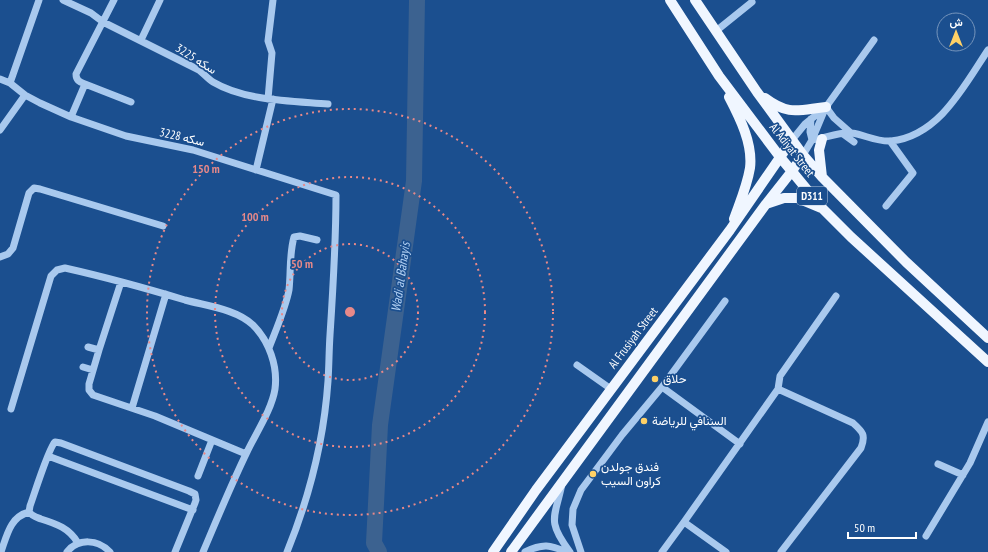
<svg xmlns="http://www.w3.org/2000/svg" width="988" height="552" viewBox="0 0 988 552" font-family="'PT Sans Narrow',Vazirmatn,sans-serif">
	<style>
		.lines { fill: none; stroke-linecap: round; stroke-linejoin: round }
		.river { stroke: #3c6290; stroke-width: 16 }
		.minor { stroke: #a9c9ee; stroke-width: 7 }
		.major { stroke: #f0f6ff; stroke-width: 10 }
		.ring { fill: none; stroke: #e88989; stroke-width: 2; stroke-dasharray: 2 4 }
		.poi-dot { fill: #ffd166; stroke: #1b4f8f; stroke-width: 1.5 }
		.labels { text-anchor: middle; stroke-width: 3.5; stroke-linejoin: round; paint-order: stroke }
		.shield { fill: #1b4f8f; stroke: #bbcadd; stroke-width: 1 }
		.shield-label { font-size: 11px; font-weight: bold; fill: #fff }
		.street-label { font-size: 12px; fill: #fff; stroke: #1b4f8f }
		.poi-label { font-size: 12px; fill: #fff; stroke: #1b4f8f; text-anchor: start }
		.water-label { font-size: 13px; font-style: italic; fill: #b5d3f5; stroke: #1b4f8f }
		.centre { fill: #e88989; stroke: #1b4f8f; stroke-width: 2 }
		.ring-label { font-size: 12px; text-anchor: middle; font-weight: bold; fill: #e88989; stroke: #1b4f8f; stroke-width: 3.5; stroke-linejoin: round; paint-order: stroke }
	</style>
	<rect width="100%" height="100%" fill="#1b4f8f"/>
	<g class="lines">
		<path class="river" d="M379 552 374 543 380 425 414 181 417 0"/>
		<path class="minor" d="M63 0 91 13 103 22 199 70C204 74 208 79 213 82 245 101 292 101 328 104
			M114 0 76 74C76 80 79 82 85 84L131 102
			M716 31 752 2
			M141 40 160 0
			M0 79 10 83 25 95 40 103 71 117 126 136 193 150 336 195C336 242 333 289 330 335 329 350 329 366 328 381 324 439 309 498 287 552
			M10 83 39 0
			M268 99 272 53 268 41 273 0
			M826 107 834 118 851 133
			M71 117 85 84
			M811 119 810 132 812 140C823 139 841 131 852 133 865 135 877 142 891 141 939 136 964 86 988 50
			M0 130 25 95
			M843 134 854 142
			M792 140 805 124 826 107 874 40
			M803 155 812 140 825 109
			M256 170 273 99
			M886 206 913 173 890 141
			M0 257 8 254 13 248 29 193 34 188 40 189 163 226
			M121 282 99 350 89 384V390L93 395 155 416 246 454
			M88 347 99 350
			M269 348C275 332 286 307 289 290 291 272 289 255 294 237L300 236 317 240
			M577 365 611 389
			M83 367 93 370
			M662 387 740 444
			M778 389 853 423C863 432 866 435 861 448L781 552
			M132 408 166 294
			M11 409 51 276 57 270 65 268C105 277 145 288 185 300 207 306 236 309 253 325 269 341 278 366 275 389 272 409 256 433 247 452 231 485 217 519 203 552
			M48 456 193 510
			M938 464 963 475
			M198 476 212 440
			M562 484C555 518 546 520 570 552
			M684 522 726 552
			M926 536 970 463 988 422
			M78 543C69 528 57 524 41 519 36 517 32 516 29 512L30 506C34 495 49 447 55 442L61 443 189 491 195 494 196 500 195 503 175 552
			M1 552C7 535 10 517 29 512
			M67 552C78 538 98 539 110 552
			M525 552C543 543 550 545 567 552
			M581 552 572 525 573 509 581 490 622 435 662 387 725 301
			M662 552 684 522 778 389 780 376 836 296"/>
		<path class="major" d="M670 0 719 76 780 157 823 209 851 237 988 362
			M695 0 757 92 803 155 822 177 906 262 988 338
			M729 97C740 118 753 144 750 168 747 186 740 202 734 219
			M765 98C789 116 798 110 826 107
			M822 139 819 150 822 177
			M766 204 784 198H797L821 208
			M493 552 536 490 730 230 792 140
			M511 552 766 204 792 171 803 155"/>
	</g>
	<g class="ring">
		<circle cx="350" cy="312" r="68"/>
		<circle cx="350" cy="312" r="135"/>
		<circle cx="350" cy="312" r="203"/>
	</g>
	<g class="poi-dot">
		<circle cx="655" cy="379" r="4"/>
		<circle cx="644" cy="421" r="4"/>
		<circle cx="593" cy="474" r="4"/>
	</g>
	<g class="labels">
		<rect class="shield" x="797" y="187" width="30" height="18" rx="3"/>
		<g class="shield-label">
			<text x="812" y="200">D311</text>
		</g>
		<g class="street-label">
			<text transform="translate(196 59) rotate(32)" y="4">سكه 3225</text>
			<text transform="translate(182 137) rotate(13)" y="4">سكه 3228</text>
			<text transform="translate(792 150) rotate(52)" y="4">Al Adiyat Street</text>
			<text transform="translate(633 338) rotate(-53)" y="4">Al Frusiyah Street</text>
		</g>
		<g class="poi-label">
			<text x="663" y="383">حلاق</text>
			<text x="652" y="425">السنافي للرياضة</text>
			<text x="601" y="471">فندق جولدن<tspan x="601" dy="14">كراون السيب</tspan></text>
		</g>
		<g class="water-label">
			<text transform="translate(400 277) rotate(-82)" y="5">Wadi al Bahayis</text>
		</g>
	</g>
	<circle cx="350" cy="312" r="6" class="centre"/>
	<g class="ring-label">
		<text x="206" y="173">150 m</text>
		<text x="255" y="221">100 m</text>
		<text x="302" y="268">50 m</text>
	</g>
	<g transform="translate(956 32)"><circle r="19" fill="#1b4f8f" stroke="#7695bc"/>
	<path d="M0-3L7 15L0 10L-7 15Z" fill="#ffd166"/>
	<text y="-6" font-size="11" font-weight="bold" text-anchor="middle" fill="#ffffff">ش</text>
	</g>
	<path d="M848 532v6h68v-6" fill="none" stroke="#ffffff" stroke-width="2"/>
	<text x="854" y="532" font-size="12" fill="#ffffff" stroke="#1b4f8f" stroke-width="3" paint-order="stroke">50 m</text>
</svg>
